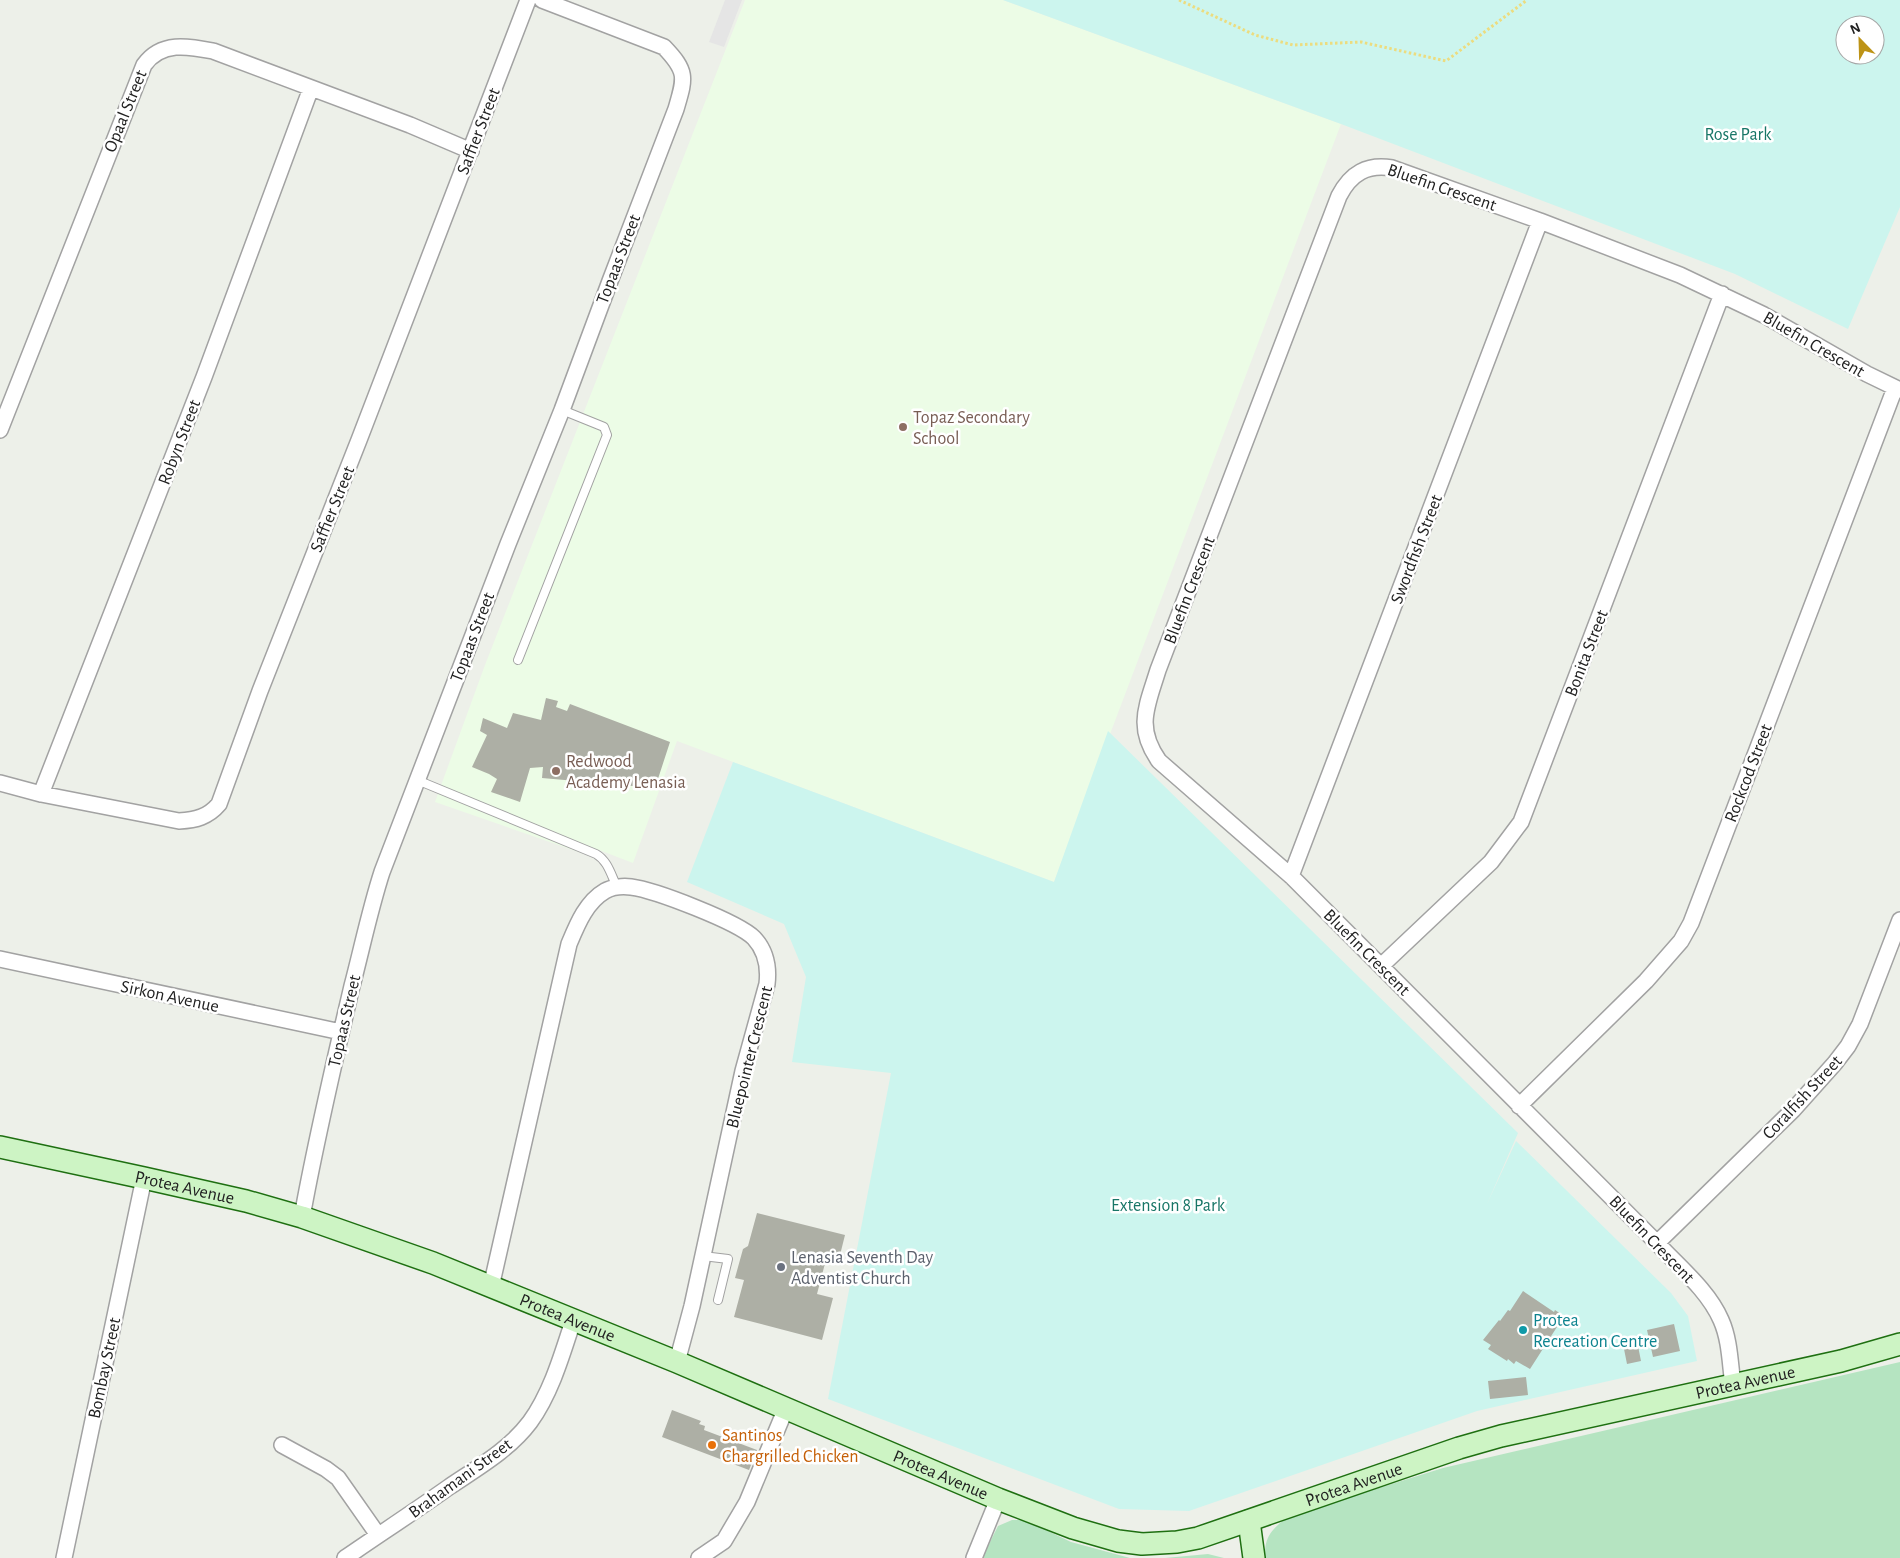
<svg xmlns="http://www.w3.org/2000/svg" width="1900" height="1558" viewBox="0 0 1900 1558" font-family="'Alegreya Sans',sans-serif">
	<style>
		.education { fill: #ecfce6 }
		.grass { fill: #b5e4c1 }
		.park { fill: #ccf5ee; fill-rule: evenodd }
		.parking { fill: #e5e5e5 }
		.building { fill: #adafa5 }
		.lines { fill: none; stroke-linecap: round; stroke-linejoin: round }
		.lane-casing { stroke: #a2a2a2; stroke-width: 10 }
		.street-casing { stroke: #a2a2a2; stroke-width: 18 }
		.secondary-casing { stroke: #1e6f11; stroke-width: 24 }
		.path { stroke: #ecdc7f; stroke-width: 3; stroke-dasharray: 2.5 2.5; stroke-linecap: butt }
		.lane { stroke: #fff; stroke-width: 8 }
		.street { stroke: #fff; stroke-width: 15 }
		.secondary { stroke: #cdf4c4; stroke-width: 21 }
		.education-dot { fill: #8d6e63; stroke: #fff; stroke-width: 2 }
		.worship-dot { fill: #6b7280; stroke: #fff; stroke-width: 2 }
		.culture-dot { fill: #0f9aa8; stroke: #fff; stroke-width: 2 }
		.food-dot { fill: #e8710a; stroke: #fff; stroke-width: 2 }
		.labels { text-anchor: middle; stroke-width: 5; stroke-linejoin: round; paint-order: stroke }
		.street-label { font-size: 18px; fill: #212121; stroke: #fff }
		.park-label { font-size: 18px; fill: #187667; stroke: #fff }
		.education-label { font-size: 18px; fill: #785e54; stroke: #fff; text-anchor: start }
		.worship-label { font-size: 18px; fill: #5b616d; stroke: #fff; text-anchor: start }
		.culture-label { font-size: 18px; fill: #0d838f; stroke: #fff; text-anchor: start }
		.food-label { font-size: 18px; fill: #c56008; stroke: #fff; text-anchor: start }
	</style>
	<rect width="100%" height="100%" fill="#edf0e9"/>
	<path class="education" d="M745 0H1003L1341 124 1054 882 677 741 633 863 599 850 596 858 435 802 485 665Z"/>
	<path class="grass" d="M1900 1362V1558H1265C1264 1536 1272 1529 1289 1516L1443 1468Z
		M1012 1520H1025L1071 1542 1130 1558H982L998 1526Z
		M1208 1554 1224 1558H1165Z"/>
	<path class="park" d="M1003 0H1900V207L1848 329 1735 274 1341 124ZM1845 25H1875V55H1845Z
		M1108 731 1518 1133 1487 1204 1516 1141 1671 1293 1688 1316 1697 1361 1477 1411 1189 1511 1119 1509 828 1399 891 1073 792 1062 806 977 784 924 687 882 733 762 1054 882Z"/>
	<path class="parking" d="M725 0H742L724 47 709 42Z"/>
	<path class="building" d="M546 698 558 701 556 707 567 711 570 704 670 742 655 788 542 778 543 767 530 768 520 802 491 792 497 779 489 774 472 767 487 735 480 731 483 718 507 728 513 713 541 720Z
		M757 1213 845 1235 840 1255 828 1252 817 1294 833 1298 822 1340 734 1317 744 1280 735 1278 743 1249 748 1246Z
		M1523 1291 1554 1312 1555 1310 1564 1316 1530 1369 1516 1361 1514 1364 1508 1359 1507 1361 1488 1349 1491 1345 1483 1340 1499 1320 1500 1321 1508 1310 1510 1311Z
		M1674 1324 1680 1351 1653 1357 1647 1330Z
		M1638 1346 1641 1361 1627 1364 1624 1349Z
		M1526 1377 1528 1395 1490 1399 1488 1381Z
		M672 1410 701 1421 699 1424 705 1426 704 1430 757 1450 749 1470 662 1437Z"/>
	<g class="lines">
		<g class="lane-casing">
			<path id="lane" d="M518 660 607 435 604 427 562 410
				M417 780 596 854C608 861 611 875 617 887
				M703 1256 728 1259 718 1300"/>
		</g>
		<g class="street-casing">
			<path id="street" d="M0 430 144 65C161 41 188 46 213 51L410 125 471 151
				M0 783 41 794 179 821C196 820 208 817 219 804L260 691 359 440 528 0
				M41 794 204 377 311 88
				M1291 876 1540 221
				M0 959 341 1032
				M1381 966 1491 862 1521 822 1722 294
				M1519 1106 1646 981 1681 941 1691 923 1895 388
				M302 1217C316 1139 334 1063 352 986 362 948 370 909 382 872L508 544 562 410 610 281 676 109C685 78 688 72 664 47L542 0
				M1657 1243 1793 1110 1835 1063 1848 1046 1860 1024 1900 920
				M491 1287 569 944C577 925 586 902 605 891 612 887 623 886 631 887 655 890 738 922 754 938 766 951 769 967 767 984L743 1071 692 1306 677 1362
				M1733 1385C1730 1364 1730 1340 1721 1320 1708 1290 1678 1266 1657 1243L1291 876 1159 761C1135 727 1147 706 1158 670L1339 196C1351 173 1367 164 1392 168L1540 221 1680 275 1764 315 1867 374 1900 390
				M282 1445 326 1469 338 1478 378 1535
				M64 1558 144 1178
				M345 1558C380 1534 415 1511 449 1487 477 1468 509 1450 530 1422 551 1393 562 1355 573 1321
				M699 1558 724 1541 747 1502 786 1408
				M974 1558 998 1499"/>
		</g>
		<g class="secondary-casing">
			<g id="secondary">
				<path id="s1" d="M0 1147 144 1178 246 1201 302 1217 433 1263 677 1362 998 1499 1073 1528 1118 1541 1142 1544 1177 1542 1198 1538 1459 1448 1501 1436 1841 1361 1900 1344"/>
				<path d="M1249 1521 1254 1558"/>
			</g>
		</g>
		<path class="path" d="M1179 0 1255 35 1293 45 1361 42 1446 61 1527 0"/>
		<use href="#lane" class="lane"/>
		<use href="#street" class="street"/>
		<use href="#secondary" class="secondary"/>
	</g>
	<g class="education-dot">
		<circle cx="903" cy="427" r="5"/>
		<circle cx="556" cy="771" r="5"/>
	</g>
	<circle class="worship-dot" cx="781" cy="1267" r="5"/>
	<circle class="culture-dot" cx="1523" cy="1330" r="5"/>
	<circle class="food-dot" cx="712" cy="1445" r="5"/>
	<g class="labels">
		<g class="street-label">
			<text transform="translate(125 111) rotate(-68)" y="6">Opaal Street</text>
			<text transform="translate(478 131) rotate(-69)" y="6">Saffier Street</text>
			<text transform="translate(1442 187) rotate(19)" y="6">Bluefin Crescent</text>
			<text transform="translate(618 259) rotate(-69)" y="6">Topaas Street</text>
			<text transform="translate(1814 344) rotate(30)" y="6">Bluefin Crescent</text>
			<text transform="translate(179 442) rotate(-69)" y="6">Robyn Street</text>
			<text transform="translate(332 509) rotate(-68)" y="6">Saffier Street</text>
			<text transform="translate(1416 549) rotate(-69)" y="6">Swordfish Street</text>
			<text transform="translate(1189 590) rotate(-69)" y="6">Bluefin Crescent</text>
			<text transform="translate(472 637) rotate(-69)" y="6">Topaas Street</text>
			<text transform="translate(1586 653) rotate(-69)" y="6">Bonita Street</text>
			<text transform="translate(1748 773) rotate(-69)" y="6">Rockcod Street</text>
			<text transform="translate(1367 952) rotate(45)" y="6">Bluefin Crescent</text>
			<text transform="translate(170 996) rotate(12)" y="6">Sirkon Avenue</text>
			<text transform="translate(344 1021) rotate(-77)" y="6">Topaas Street</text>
			<text transform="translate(749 1057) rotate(-76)" y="6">Bluepointer Crescent</text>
			<text transform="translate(1802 1097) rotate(-47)" y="6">Coralfish Street</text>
			<text dy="6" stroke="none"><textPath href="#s1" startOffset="189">Protea Avenue</textPath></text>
			<text transform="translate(1652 1239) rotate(46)" y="6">Bluefin Crescent</text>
			<text dy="6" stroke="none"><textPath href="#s1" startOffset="594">Protea Avenue</textPath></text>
			<text transform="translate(104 1368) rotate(-78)" y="6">Bombay Street</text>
			<text dy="6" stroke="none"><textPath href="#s1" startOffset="1839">Protea Avenue</textPath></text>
			<text dy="6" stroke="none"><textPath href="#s1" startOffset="999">Protea Avenue</textPath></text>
			<text transform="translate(460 1478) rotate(-36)" y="6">Brahamani Street</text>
			<text dy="6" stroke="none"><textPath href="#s1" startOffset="1434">Protea Avenue</textPath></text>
		</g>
		<g class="park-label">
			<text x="1738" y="140">Rose Park</text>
			<text x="1168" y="1211">Extension 8 Park</text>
		</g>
		<g class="education-label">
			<text x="913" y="423">Topaz Secondary<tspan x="913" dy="21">School</tspan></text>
			<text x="566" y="767">Redwood<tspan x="566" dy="21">Academy Lenasia</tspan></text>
		</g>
		<g class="worship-label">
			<text x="791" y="1263">Lenasia Seventh Day<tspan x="791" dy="21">Adventist Church</tspan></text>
		</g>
		<g class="culture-label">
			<text x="1533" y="1326">Protea<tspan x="1533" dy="21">Recreation Centre</tspan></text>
		</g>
		<g class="food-label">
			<text x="722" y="1441">Santinos<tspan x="722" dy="21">Chargrilled Chicken</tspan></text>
		</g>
	</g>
	<g transform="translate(1860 40) rotate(337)"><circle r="24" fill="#ffffff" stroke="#a6a6a6"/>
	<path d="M0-4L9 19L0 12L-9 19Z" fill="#bd9316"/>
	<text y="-8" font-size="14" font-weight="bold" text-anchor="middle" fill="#212121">N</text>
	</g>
</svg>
